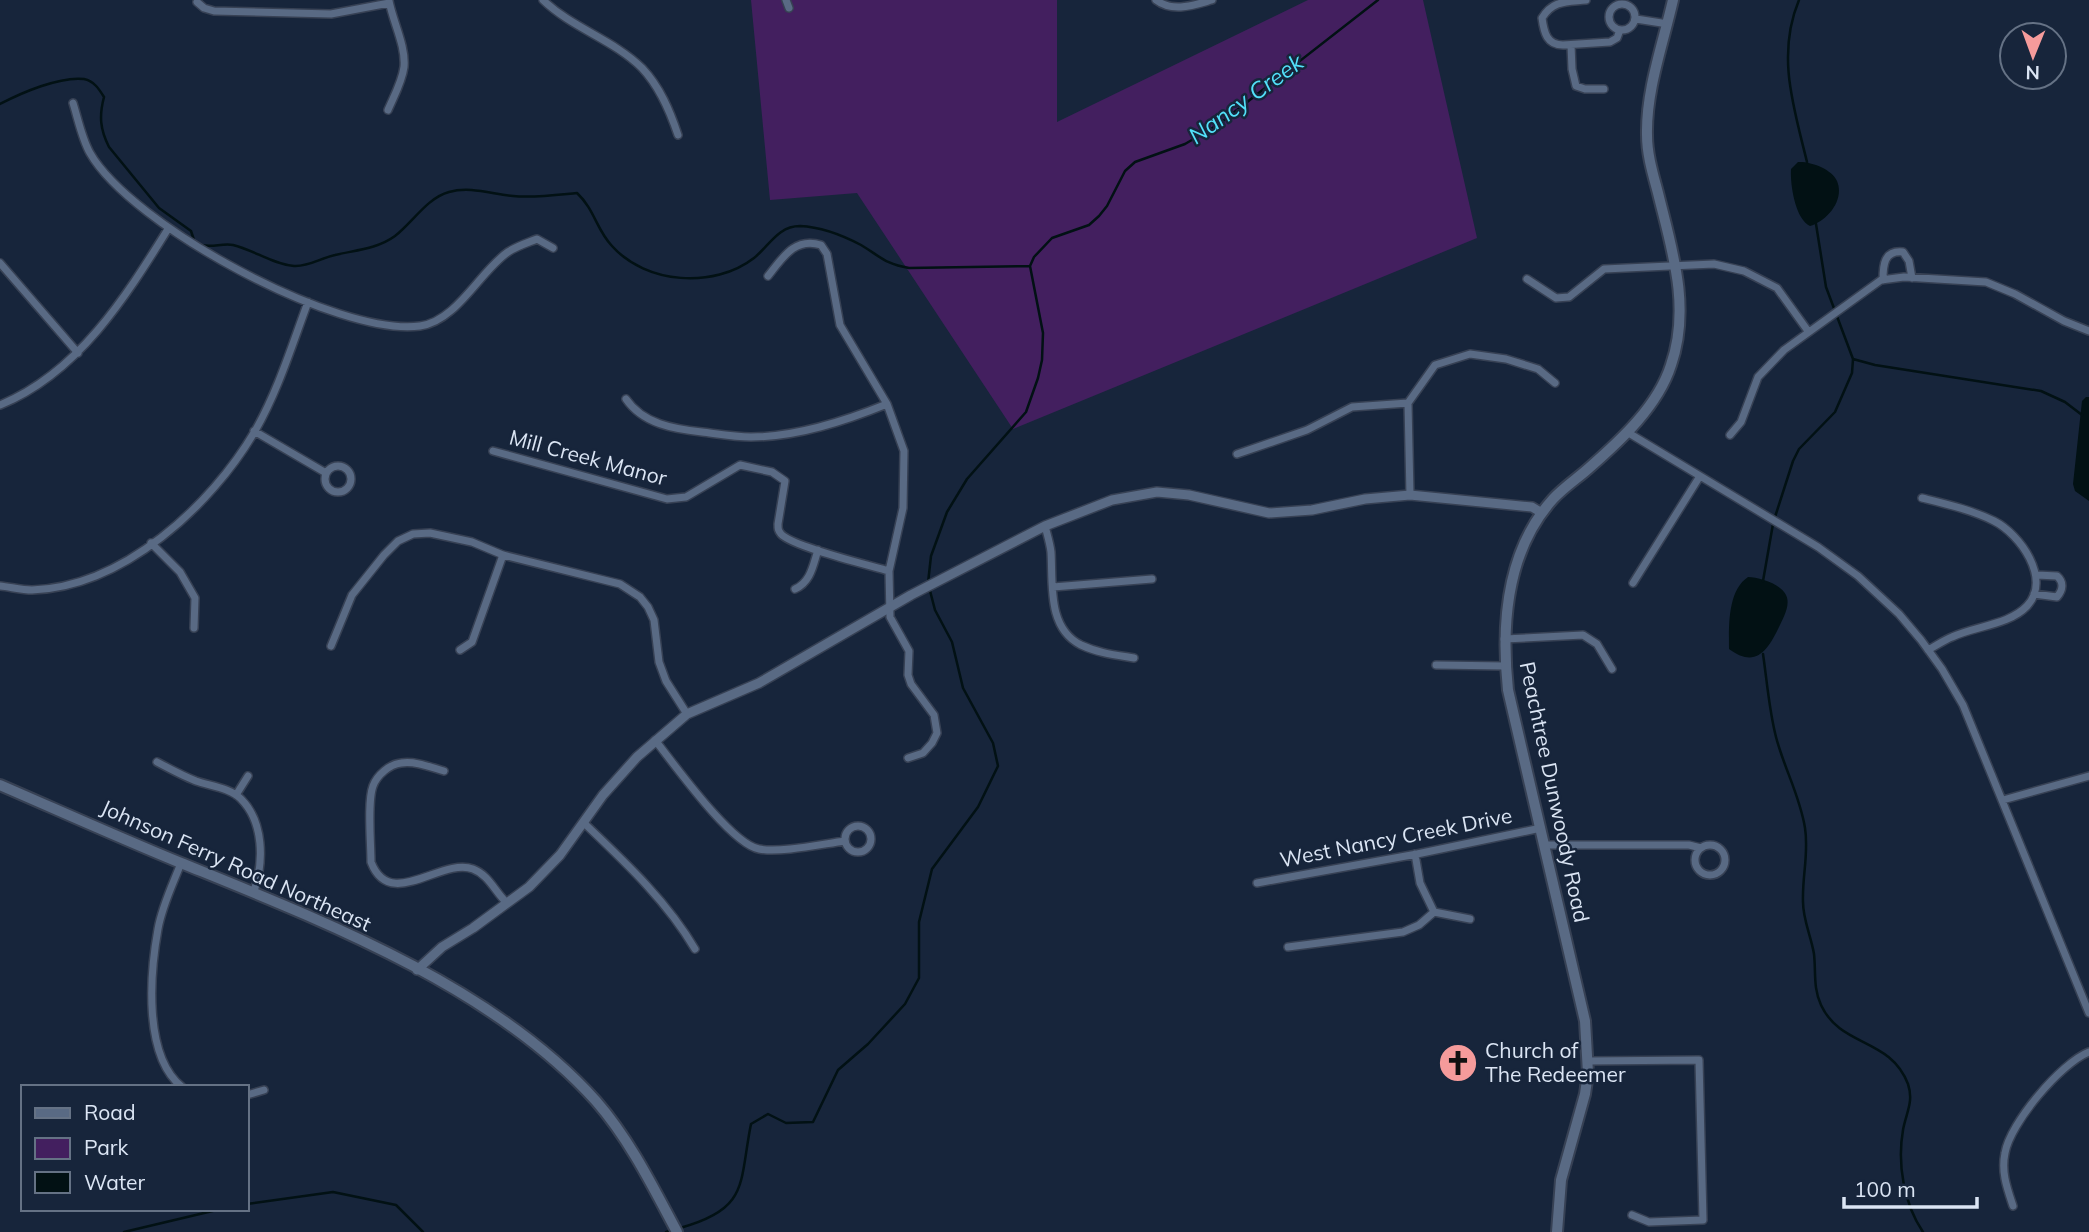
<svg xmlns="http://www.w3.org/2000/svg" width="2089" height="1232" viewBox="0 0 2089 1232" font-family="Mulish,sans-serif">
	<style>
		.green { fill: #431f5f }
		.water { fill: #021114 }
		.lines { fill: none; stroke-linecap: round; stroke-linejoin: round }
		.stream { stroke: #021114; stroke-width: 2.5 }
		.minor-casing { stroke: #374154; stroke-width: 10 }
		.tertiary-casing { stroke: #374154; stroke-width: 12 }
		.secondary-casing { stroke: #374154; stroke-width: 14 }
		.minor { stroke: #596a84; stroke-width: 7 }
		.tertiary { stroke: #596a84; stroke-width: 9 }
		.secondary { stroke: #596a84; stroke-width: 10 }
		.labels { text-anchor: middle; stroke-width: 5; stroke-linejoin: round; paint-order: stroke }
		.street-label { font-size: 21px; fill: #dbe5f4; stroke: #17253b }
		.poi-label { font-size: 21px; fill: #dbe5f4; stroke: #17253b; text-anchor: start }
		.water-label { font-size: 23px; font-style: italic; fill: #52e1f9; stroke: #17253b }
	</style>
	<rect width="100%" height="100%" fill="#17253b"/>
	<path class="green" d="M751 0H1057V122L1308 0H1423L1477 238 1013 429 857 193 770 200Z"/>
	<path class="water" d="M1798 162C1810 161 1832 169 1837 181 1845 200 1827 221 1810 226 1795 219 1790 184 1791 169Z
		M2086 397H2089V501L2075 491 2073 484 2082 401Z
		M1748 577C1759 577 1781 584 1786 595 1791 605 1783 618 1779 627 1768 650 1756 669 1729 649 1729 628 1727 591 1748 577Z"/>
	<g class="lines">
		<path class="stream" d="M1799 0C1776 55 1794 108 1807 162
			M0 104C21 93 60 76 84 79 94 81 99 89 104 97 99 116 100 129 109 147L159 208 191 231 195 243
			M201 245C212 248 222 243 233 245 254 250 272 264 294 266 308 267 321 258 335 255 356 250 377 249 395 236 413 222 427 198 449 192 470 186 492 194 513 196 534 198 556 195 577 193 595 210 596 229 612 246 646 284 714 289 754 258 769 246 778 226 800 226 821 227 844 236 861 245 881 257 885 264 909 268L1030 266
			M1853 359 1875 365 2041 391 2065 402 2082 415
			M1775 517 1793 461 1799 449 1835 412 1852 373 1853 359 1826 287 1816 224
			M1763 581 1773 524
			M1763 654C1767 681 1769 710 1776 737 1784 768 1800 796 1805 828 1809 853 1802 877 1803 902 1803 920 1811 936 1814 954 1816 972 1813 988 1821 1005 1841 1048 1890 1037 1908 1084 1914 1102 1906 1113 1903 1130 1897 1164 1904 1204 1923 1232
			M247 1204 333 1192 396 1205 423 1232
			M680 1228C750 1209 739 1183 751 1124L768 1114 786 1123 813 1122 838 1070 868 1044 905 1004 919 978V922L932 869 978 807 998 766 993 743 963 688 952 642 935 610 928 583 931 556 947 512 967 479 1026 412 1038 378 1042 360 1043 333 1030 266 1034 257 1052 238 1089 225 1099 216 1107 206 1125 171 1135 162 1185 144 1219 124 1378 0
			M124 1232 221 1209
			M666 1232 673 1230"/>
		<g class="minor-casing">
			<path id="minor" d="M543 0C572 28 614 40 642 68 660 87 670 111 678 135
				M786 0 789 8
				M1156 0C1173 13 1194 5 1212 0
				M1586 0C1567 2 1553 0 1542 18 1544 33 1547 45 1563 45L1610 42 1617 38 1620 30
				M197 2 204 8 214 11 331 14 389 3
				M1609 17a13 13 0 1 1 26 0a13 13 0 1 1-26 0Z
				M1636 19 1668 24
				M1571 45 1572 69 1576 86 1585 89H1604
				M73 103C78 119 82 139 90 153 131 225 338 337 420 326 457 321 480 271 508 252 517 246 527 243 537 239L553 248
				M388 110C394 96 402 82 404 67 406 46 393 22 389 1
				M0 263 78 353
				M768 276C783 257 795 237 821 245L827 254 840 325 887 404 904 451 903 508 889 571 890 617 909 651 908 675 911 684 934 715 937 733 932 743 923 753 908 758
				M1527 279 1556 298 1569 297 1604 269 1714 264 1744 271 1777 288 1808 331
				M1883 280C1883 265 1884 250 1903 252L1909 261 1912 278
				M626 399C643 424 674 429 702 432 718 434 735 437 751 437 797 437 845 421 887 404
				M0 405C78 373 125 298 168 229
				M254 431 326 473
				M1627 432 1818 547 1858 576 1899 614 1921 640 1942 669 1963 705 2089 1013
				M1730 435 1741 422 1758 377 1784 350 1881 280 1904 277 1986 282 2015 294 2064 321 2089 331
				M493 451 667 499 686 497 740 465 772 472 785 481 778 524C778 529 778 530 781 534 793 547 869 565 889 571
				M1237 454 1307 430 1352 407 1408 403
				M325 479a13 13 0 1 1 26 0a13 13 0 1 1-26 0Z
				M1410 495 1408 403 1435 365 1470 354 1506 359 1538 369 1555 383
				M1922 498C1946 504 1972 510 1994 521 2020 534 2052 579 2027 606 2009 625 1975 626 1952 637 1944 640 1936 646 1928 650
				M1045 526C1047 534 1050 543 1051 552 1053 584 1047 628 1081 645 1098 653 1116 655 1134 658
				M151 543 180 572 195 598 194 628
				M1633 583 1700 476
				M0 586C10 587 22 590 32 590 123 587 211 506 255 431 278 391 292 345 308 302
				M1053 587 1152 579
				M795 589C811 582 813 565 818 550
				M2034 594 2057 597C2063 590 2064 582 2057 576L2037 575
				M1504 639 1583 635 1597 644 1612 669
				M331 646 352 595 384 555 398 541 413 534 430 533 472 542 503 555 620 584 640 597 648 607 654 620 659 662 666 681 687 714
				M460 650 472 642 503 555
				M1436 665 1505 666
				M655 740C674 764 731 844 759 849 781 853 822 844 845 841
				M157 762C170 769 183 776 196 781 210 786 231 788 241 799 264 822 264 862 254 891
				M444 771C430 767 416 761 401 763 390 764 377 775 373 786 367 802 371 843 371 862 390 912 441 857 473 869 489 875 495 892 507 903
				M236 795 248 776
				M2003 800 2089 776
				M584 823C624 861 667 901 695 949
				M845 839a13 13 0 1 1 26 0a13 13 0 1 1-26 0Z
				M1545 845H1689L1701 848
				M1695 860a15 15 0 1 1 30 0a15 15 0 1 1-30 0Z
				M1415 854 1420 883 1434 912
				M181 863C173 884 162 906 158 929 150 973 143 1056 182 1087
				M1257 883 1417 854 1541 828
				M1434 912 1470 919
				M1288 947 1403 932 1419 925 1434 912
				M1588 1061 1699 1060 1703 1220 1649 1222 1632 1215
				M247 1095 264 1090
				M2013 1206C2007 1188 2001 1172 2005 1153 2010 1123 2061 1063 2089 1052"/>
		</g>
		<g class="tertiary-casing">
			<path id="tertiary" d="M417 970 442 947 473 928 529 887 560 855 603 795 637 757 687 714 759 683 911 595 1045 526 1112 500 1157 492 1189 495 1269 513 1312 510 1365 499 1410 495 1532 507 1542 513"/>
		</g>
		<g class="secondary-casing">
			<path id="secondary" d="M0 785C60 811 120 838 181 863 321 920 493 986 596 1101 630 1140 653 1187 677 1232
				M1557 1232 1561 1180 1585 1094 1588 1073 1585 1021 1508 690C1501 624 1506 551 1553 499 1564 487 1578 478 1589 468 1621 440 1658 406 1671 365 1691 307 1672 250 1658 193 1653 174 1647 155 1647 135 1646 90 1663 44 1673 0"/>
		</g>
		<use href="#minor" class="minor"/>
		<use href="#tertiary" class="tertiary"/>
		<use href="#secondary" class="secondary"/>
	</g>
	<defs>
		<g id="church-disc" transform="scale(2.0125)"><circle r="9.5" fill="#f59b9b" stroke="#17253b"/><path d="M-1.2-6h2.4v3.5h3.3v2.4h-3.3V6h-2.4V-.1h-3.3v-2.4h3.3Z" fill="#111"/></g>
	</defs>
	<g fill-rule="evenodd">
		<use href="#church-disc" x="1458" y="1063"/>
	</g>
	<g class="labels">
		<g class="street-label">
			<text transform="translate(588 458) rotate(15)" y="7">Mill Creek Manor</text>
			<text transform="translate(1554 792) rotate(78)" y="7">Peachtree Dunwoody Road</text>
			<text transform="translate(1396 838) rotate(-11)" y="7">West Nancy Creek Drive</text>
			<text transform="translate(236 866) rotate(24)" y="7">Johnson Ferry Road Northeast</text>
		</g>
		<g class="poi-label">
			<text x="1485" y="1058">Church of<tspan x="1485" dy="24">The Redeemer</tspan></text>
		</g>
		<g class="water-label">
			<text transform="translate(1246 99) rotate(-36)" y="8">Nancy Creek</text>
		</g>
	</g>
	<rect x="21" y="1085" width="228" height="126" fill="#17253b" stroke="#657285" stroke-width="2"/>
	<rect x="35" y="1108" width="35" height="10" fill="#596a84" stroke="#657285" stroke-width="2"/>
	<text x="84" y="1120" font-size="21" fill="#dbe5f4">Road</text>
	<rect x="35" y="1138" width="35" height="21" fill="#431f5f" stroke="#657285" stroke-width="2"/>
	<text x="84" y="1155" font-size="21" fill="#dbe5f4">Park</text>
	<rect x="35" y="1172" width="35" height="21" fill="#021114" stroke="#657285" stroke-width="2"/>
	<text x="84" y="1190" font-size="21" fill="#dbe5f4">Water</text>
	<g transform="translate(2033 56) rotate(181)"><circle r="33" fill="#17253b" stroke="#657285" stroke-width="2"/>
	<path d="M0-5L12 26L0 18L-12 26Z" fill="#f59b9b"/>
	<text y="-10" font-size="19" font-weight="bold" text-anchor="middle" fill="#dbe5f4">N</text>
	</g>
	<path d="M1844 1197v10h133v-10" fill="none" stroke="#dbe5f4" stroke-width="3.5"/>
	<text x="1854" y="1197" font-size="21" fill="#dbe5f4" stroke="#17253b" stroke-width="5" paint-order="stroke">100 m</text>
</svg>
